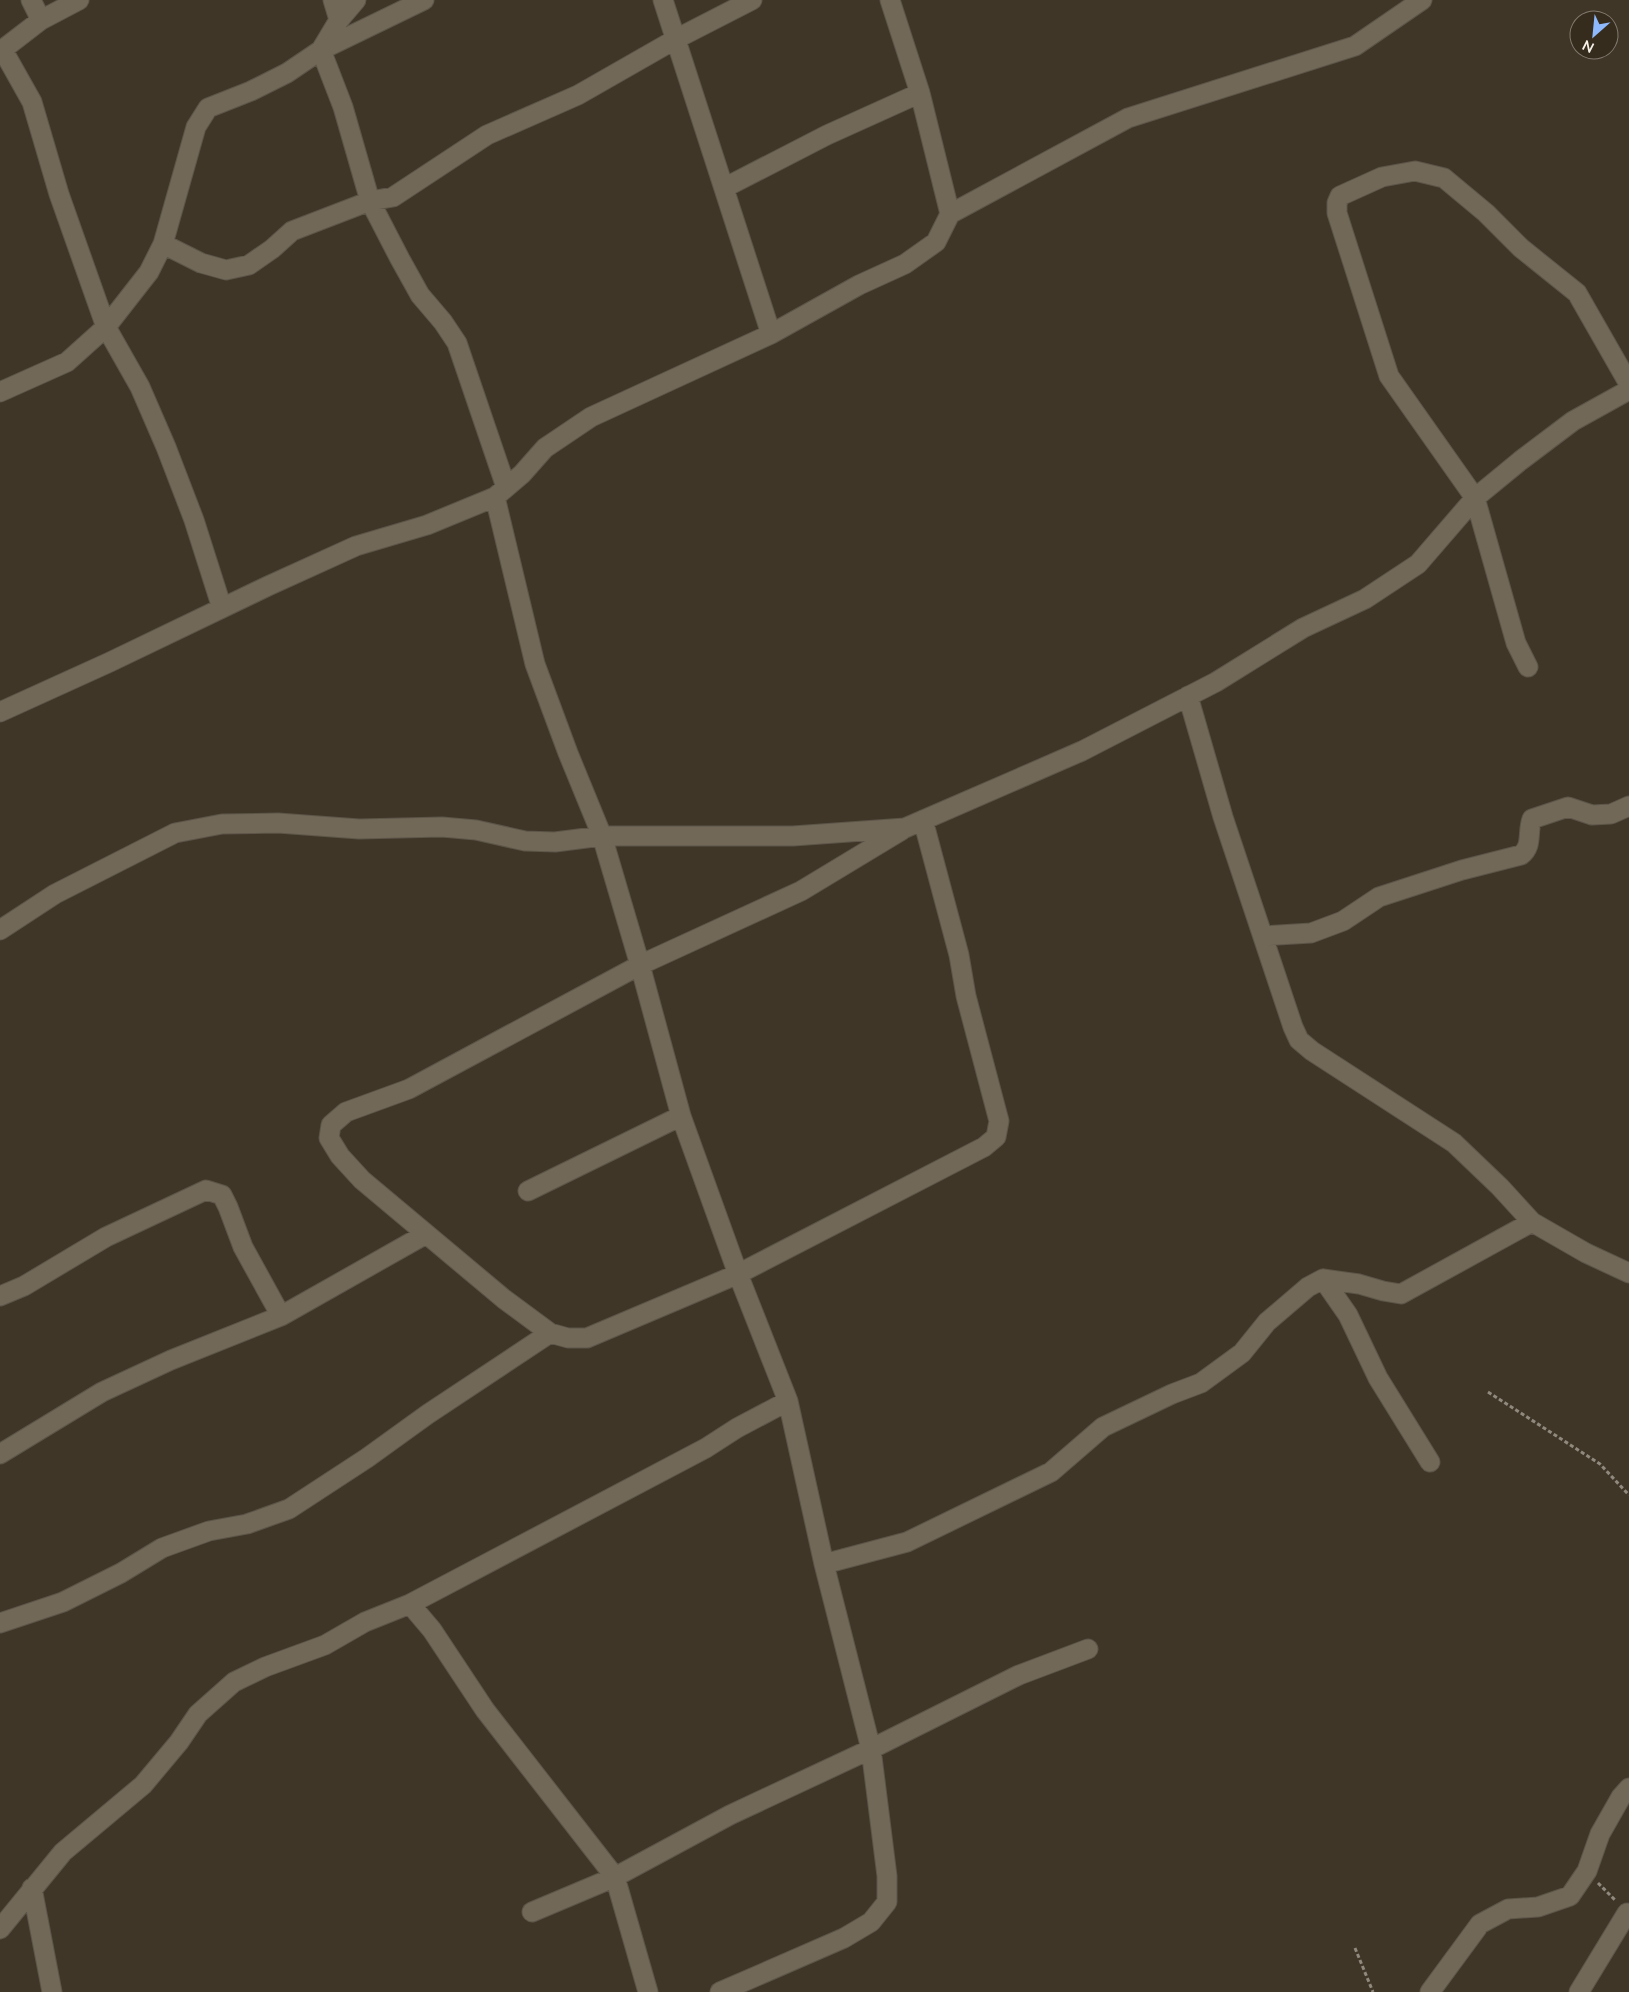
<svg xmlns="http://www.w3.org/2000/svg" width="1629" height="1992" viewBox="0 0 1629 1992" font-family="Lato,sans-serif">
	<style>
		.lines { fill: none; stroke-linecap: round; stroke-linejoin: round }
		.street-casing { stroke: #5c5548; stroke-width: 21 }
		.path { stroke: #90897d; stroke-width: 3; stroke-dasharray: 4 2.5; stroke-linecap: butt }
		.street { stroke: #716858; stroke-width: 19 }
	</style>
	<rect width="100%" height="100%" fill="#3f3628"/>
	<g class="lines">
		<g class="street-casing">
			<path id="street" d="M31 0 41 20 6 47 5 54 32 102 59 194 106 327 140 387 166 447 194 520 222 608
				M333 0 339 20
				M424 0 321 50 343 107 370 201 400 259 420 295 443 322 457 343 506 487
				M663 0 771 334
				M890 0 920 93 950 214
				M41 20 79 0
				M724 188 827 135 920 93
				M163 244 201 263 226 270 249 265 272 249 292 231 370 201 393 197 487 135 578 95 676 39 752 0
				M0 392 67 362 106 327 149 272 163 244 196 127 208 108 251 91 287 73 321 50 339 20 356 0
				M495 497 535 664 568 753 602 836 640 965 681 1116 738 1274 788 1401 824 1564 871 1749 887 1876V1902L871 1922 844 1938 720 1992
				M1528 667 1516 643 1475 498 1389 376 1337 213V203L1340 196 1382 177 1415 171 1444 178 1486 213 1521 248 1577 293 1629 384
				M1188 696 1223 817 1293 1027 1299 1040 1312 1051 1454 1143 1500 1187 1532 1222 1586 1253 1629 1273
				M0 712 110 662 268 586 356 546 427 525 495 497 522 474 545 448 591 417 771 334 859 285 905 264 936 242 950 214 1128 118 1355 46 1422 0
				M902 830 801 891 640 965 409 1089 346 1112 331 1125 329 1138 340 1156 362 1180 504 1299 550 1333 568 1338H587L738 1274 984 1147 996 1137 999 1121 966 996 959 955 923 820
				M0 930 55 894 175 833 222 824 278 823 359 829 442 827 476 830 525 841 555 842 602 836H793L905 828 1082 751 1216 682 1303 628 1365 599 1418 564 1475 498 1520 461 1573 421 1629 390
				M1263 936 1311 933 1343 921 1379 897 1462 870 1521 855C1533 846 1527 832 1532 819L1568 807 1592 815 1611 814 1629 806
				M528 1191 681 1116
				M1323 1279 1348 1315 1378 1378 1430 1462
				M0 1296 24 1286 106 1237 206 1190 222 1195 228 1207 243 1247 281 1316
				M0 1454 102 1392 171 1360 281 1316 426 1234
				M824 1564 907 1542 1051 1472 1103 1427 1172 1394 1201 1383 1242 1353 1267 1322 1308 1287 1323 1279 1359 1284 1383 1291 1401 1294 1532 1222
				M410 1604 432 1630 485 1710 615 1877 648 1992
				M0 1623 63 1602 121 1573 162 1548 209 1531 247 1524 289 1509 367 1458 428 1414 550 1333
				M32 1888 52 1992
				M532 1912 615 1877 730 1815 871 1749 1019 1675 1088 1649
				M0 1929 63 1852 143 1785 179 1742 198 1714 234 1682 265 1667 325 1645 365 1622 410 1604 706 1448 737 1428 788 1401
				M1430 1992 1480 1924 1508 1909 1538 1907 1570 1896 1587 1871 1600 1834 1621 1797 1629 1788
				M1579 1992 1627 1913"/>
		</g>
		<path class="path" d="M1488 1392 1600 1464 1629 1495
			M1598 1883 1615 1900
			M1355 1948 1373 1992"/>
		<use href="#street" class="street"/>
	</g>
	<g transform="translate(1594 35) rotate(207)"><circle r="24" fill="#352c1e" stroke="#837b6f"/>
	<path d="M0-4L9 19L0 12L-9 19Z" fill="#8eb9fc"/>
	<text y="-8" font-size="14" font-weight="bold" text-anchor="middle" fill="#f7f2e9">N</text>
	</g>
</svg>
